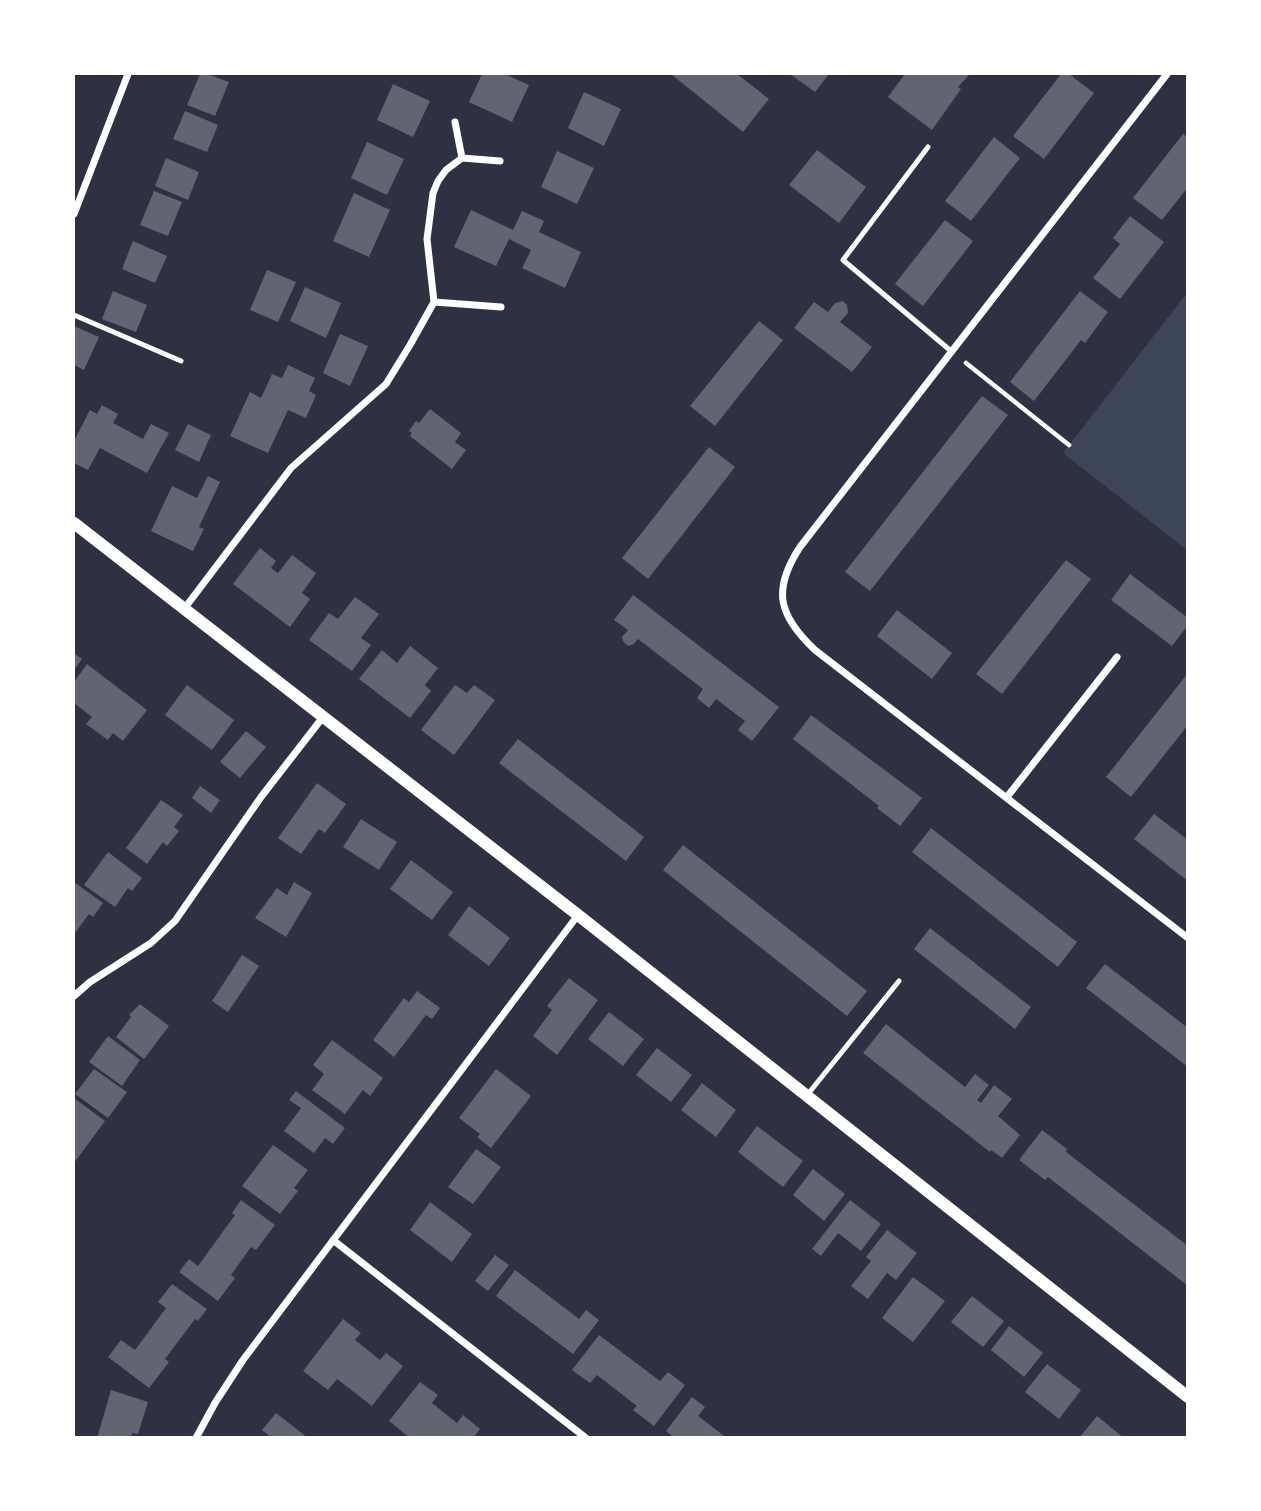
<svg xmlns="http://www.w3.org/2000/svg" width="1261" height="1511" viewBox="0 0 1261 1511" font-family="Rubik,sans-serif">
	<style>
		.green { fill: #3c4559 }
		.building { fill: #626471 }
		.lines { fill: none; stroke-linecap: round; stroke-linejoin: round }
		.path { stroke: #fff; stroke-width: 4.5 }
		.service { stroke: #fff; stroke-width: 5 }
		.minor { stroke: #fff; stroke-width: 7 }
		.tertiary { stroke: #fff; stroke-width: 12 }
	</style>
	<rect width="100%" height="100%" fill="#2d3142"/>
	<path class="green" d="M1187 293V550L1063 453Z"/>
	<path class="building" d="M200 74H207L229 82 215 116 187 105Z
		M482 74H505L529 85 512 122 469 102Z
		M671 74H737L769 99 743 132Z
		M790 74H829L815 92Z
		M905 74H970L958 87 961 89 932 130 888 97Z
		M1061 74H1069L1094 93 1044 159 1013 136Z
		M393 84 430 101 413 137 377 120Z
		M584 92 621 109 604 146 568 128Z
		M185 111 218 125 207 152 173 139Z
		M1183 134 1188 137V187L1162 220 1133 198Z
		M994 137 1020 158 971 221 945 201Z
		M367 142 404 159 387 195 351 178Z
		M817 150 866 187 839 223 789 185Z
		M557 151 594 168 577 204 541 187Z
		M166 158 199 172 188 200 155 186Z
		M154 191 182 202 168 236 140 225Z
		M354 193 390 210 369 257 333 241Z
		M471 210 513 230 522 211 544 221 539 232 581 252 565 288 522 268 531 250 509 239 496 266 454 247Z
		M1130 216 1164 242 1120 299 1093 278 1120 244 1113 238Z
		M945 220 973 241 923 306 895 284Z
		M133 241 167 256 155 283 122 269Z
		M267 270 296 282 278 322 250 310Z
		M305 287 341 303 326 338 290 321Z
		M113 291 147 305 136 332 102 319Z
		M1080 291 1108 312 1085 343 1081 340 1034 401 1010 382Z
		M843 301 847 305 848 313 840 322 872 347 852 372 794 328 814 302 828 312 835 303Z
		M759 321 783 340 715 426 690 406Z
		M74 326 99 337 84 370 74 365Z
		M340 334 368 346 350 386 323 373Z
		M288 365 315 378 309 391 316 395 306 418 288 410 268 453 230 436 250 392 261 398 272 374 282 378Z
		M982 396 1008 415 870 591 845 572Z
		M102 405 118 414 113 423 143 439 151 424 169 433 147 473 100 448 88 470 74 463V441L90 410 97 414Z
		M430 409 461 433 455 442 466 450 452 469 410 436 412 433 409 431 416 421 419 423Z
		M188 424 211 435 199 462 175 450Z
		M709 447 735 467 648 579 622 558Z
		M208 476 220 482 199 527 204 529 193 551 151 531 172 486 197 498Z
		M260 548 276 561 271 568 278 573 292 555 316 573 302 593 310 599 290 627 233 584Z
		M1066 560 1091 579 1002 694 976 674Z
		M1130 574 1188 618V625L1172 646 1111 600Z
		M633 595 779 707 752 741 738 730 745 721 716 699 709 708 697 698 703 689 638 639 634 644 628 646 623 641 622 637 628 630 614 620Z
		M355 597 379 614 361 638 371 645 352 671 309 640 329 613 338 619Z
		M897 610 952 653 932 679 877 636Z
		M410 646 438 668 425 685 431 691 410 718 359 679 382 650 397 663Z
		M74 653 82 659 74 670Z
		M87 664 147 710 123 741 113 733 108 740 86 724 92 717 74 703V682Z
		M1188 673V725L1131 797 1106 777Z
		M187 685 234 720 212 750 165 715Z
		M455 685 467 693 474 685 495 700 454 755 421 730Z
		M811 715 922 798 900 826 877 808 879 806 793 739Z
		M246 731 266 747 240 778 220 762Z
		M518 739 644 837 626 861 499 763Z
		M317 783 346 804 325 833 319 829 301 854 278 838Z
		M200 786 220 800 211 813 192 798Z
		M161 800 183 815 174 827 179 831 167 846 163 842 147 864 126 848Z
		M1154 814 1188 840V881L1134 839Z
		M361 819 397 842 379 870 343 847Z
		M931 828 1077 942 1058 967 912 852Z
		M683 845 867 991 847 1016 663 870Z
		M108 852 142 878 132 891 128 888 115 907 84 885Z
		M411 860 453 892 432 920 390 889Z
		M74 882 103 903 93 917 89 914 75 933 74 932Z
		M294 882 312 893 286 937 255 918 277 888 287 895Z
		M469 906 510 938 489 966 448 935Z
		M930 928 1031 1007 1015 1029 914 949Z
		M242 955 259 966 228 1012 212 1001Z
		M1105 964 1188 1028V1067L1086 988Z
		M569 978 598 1000 557 1055 533 1036 552 1010 547 1006Z
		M417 991 440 1008 432 1019 426 1015 394 1057 373 1040 404 998 409 1002Z
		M140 1004 169 1026 144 1059 116 1037 131 1017 129 1015Z
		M609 1012 644 1039 623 1066 588 1039Z
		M886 1024 965 1087 975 1074 989 1085 977 1100 981 1103 994 1085 1012 1099 998 1116 1020 1135 1002 1158 991 1150 990 1152 863 1053Z
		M108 1036 140 1060 122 1086 89 1062Z
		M332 1040 383 1078 370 1096 363 1090 345 1114 312 1090 324 1074 313 1065Z
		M657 1048 692 1075 671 1102 636 1075Z
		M94 1069 127 1092 108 1118 75 1094Z
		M496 1069 531 1096 491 1148 477 1137 480 1134 459 1118Z
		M702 1083 736 1110 716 1137 681 1110Z
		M296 1091 345 1128 333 1144 325 1138 314 1153 284 1131 301 1108 289 1100Z
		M74 1098 105 1121 74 1163Z
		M757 1126 803 1161 783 1187 738 1152Z
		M1042 1130 1067 1149 1066 1152 1188 1246V1286L1048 1177 1045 1180 1019 1160Z
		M273 1145 308 1170 294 1188 298 1191 280 1214 242 1186Z
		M476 1149 501 1167 473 1204 448 1187Z
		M813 1169 845 1194 824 1221 793 1195Z
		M241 1200 275 1225 256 1250 251 1247 231 1275 235 1278 218 1301 179 1272 189 1259 198 1266 235 1215 232 1213Z
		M850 1200 881 1224 861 1251 838 1233 821 1256 812 1249Z
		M430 1202 472 1234 452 1262 410 1230Z
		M887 1230 917 1253 896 1280 887 1273 868 1299 851 1286 871 1261 866 1257Z
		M495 1255 509 1265 488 1291 475 1281Z
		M515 1270 579 1319 586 1310 599 1320 573 1354 496 1296Z
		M913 1277 945 1301 913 1342 882 1318Z
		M172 1284 207 1309 198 1321 195 1319 165 1359 169 1362 149 1388 108 1357 121 1340 135 1350 166 1308 158 1302Z
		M972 1296 1004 1321 983 1347 951 1322Z
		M343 1319 361 1333 355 1340 380 1360 386 1353 403 1366 372 1406 337 1379 328 1390 303 1371Z
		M1009 1326 1043 1353 1024 1377 991 1350Z
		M599 1335 660 1381 668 1372 685 1385 654 1426 633 1410 637 1406 597 1375 590 1383 572 1370Z
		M1047 1364 1081 1390 1059 1419 1025 1392Z
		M420 1382 438 1395 432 1403 457 1423 463 1415 480 1429 473 1438H410L389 1421Z
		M111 1390 148 1402 138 1434 132 1433 131 1438H97Z
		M692 1397 705 1407 698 1416 727 1438H674L666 1431Z
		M276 1413 308 1438H272L262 1430Z
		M1097 1416 1124 1438H1079Z"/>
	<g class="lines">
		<path class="path" d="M966 363 1069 445"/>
		<path class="service" d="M928 147 843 260 951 351
			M74 315 181 361
			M808 1094 899 981"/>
		<path class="minor" d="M1167 74 800 547C772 590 778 615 815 650L1188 938
			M462 158 500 161
			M74 214 128 74
			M434 302 501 307
			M184 609 291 468 386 384 410 345 434 302 427 239 433 193 438 181 446 170 462 158 455 122
			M1007 797 1117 657
			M74 996 90 982 151 943 175 921 261 797 323 717
			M333 1240 586 1438
			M196 1438 215 1403 243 1360 578 915"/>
		<path class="tertiary" d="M74 523 578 915 1188 1397"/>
	</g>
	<rect width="1261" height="1511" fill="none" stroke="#ffffff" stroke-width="150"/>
</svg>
